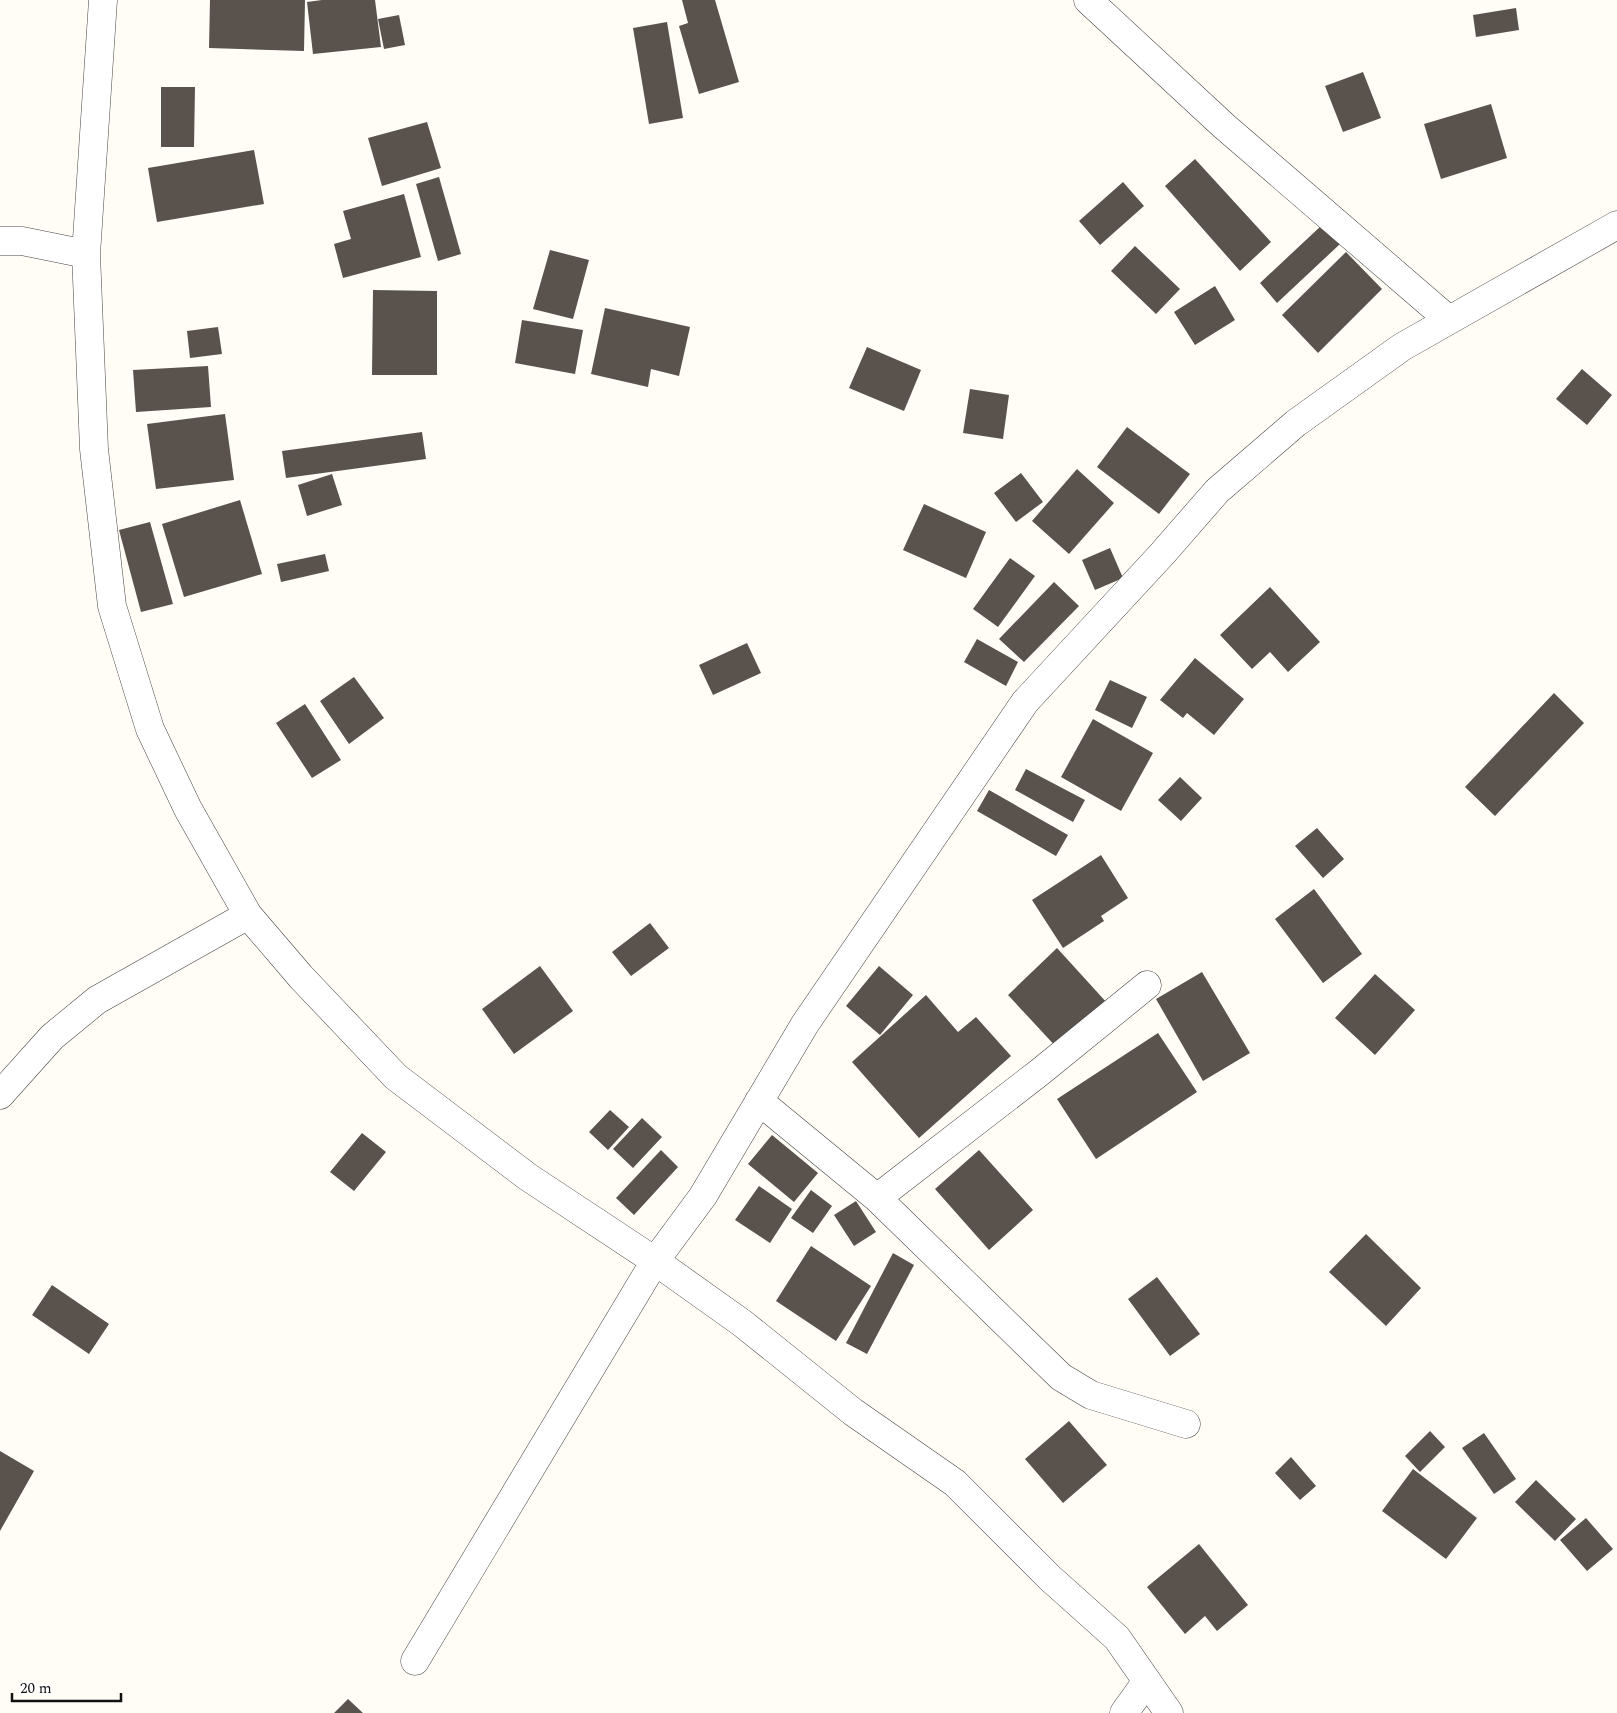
<svg xmlns="http://www.w3.org/2000/svg" width="1617" height="1713" viewBox="0 0 1617 1713" font-family="Spectral,serif">
	<style>
		.building { fill: #5a524d }
		.lines { fill: none; stroke-linecap: round; stroke-linejoin: round }
		.minor-casing { stroke: #444; stroke-width: 29 }
		.minor { stroke: #fff; stroke-width: 28 }
	</style>
	<rect width="100%" height="100%" fill="#fffdf5"/>
	<path class="building" d="M210 0H305L304 51 209 48Z
		M322 0H375L381 47 313 54 307 2Z
		M682 0H715L739 82 699 94 679 26 688 23Z
		M1516 8 1519 30 1476 37 1473 15Z
		M399 15 405 45 384 49 378 19Z
		M667 22 683 118 649 124 633 28Z
		M1363 72 1381 118 1343 132 1325 86Z
		M161 87H195L194 147H161Z
		M1491 104 1507 158 1441 179 1424 124Z
		M427 122 441 168 382 186 368 138Z
		M254 150 264 204 157 222 148 168Z
		M1195 159 1271 242 1240 271 1165 186Z
		M439 177 461 254 438 261 416 184Z
		M1123 182 1144 206 1100 245 1079 221Z
		M404 194 421 257 343 278 334 244 351 239 343 211Z
		M1322 225 1340 244 1277 303 1260 283Z
		M1135 246 1180 289 1156 314 1111 271Z
		M550 250 589 260 573 319 533 309Z
		M1346 252 1382 289 1318 353 1282 315Z
		M1215 286 1235 320 1195 345 1174 312Z
		M373 290 437 291V375H372Z
		M605 308 690 327 679 376 651 369 648 387 591 374Z
		M522 320 583 330 575 374 515 363Z
		M218 327 222 354 190 358 187 331Z
		M867 347 921 370 904 411 849 388Z
		M208 366 211 407 136 412 133 370Z
		M1582 369 1612 395 1587 425 1556 399Z
		M970 389 1009 395 1003 439 963 433Z
		M225 414 234 480 156 489 147 424Z
		M1127 427 1190 474 1159 514 1097 467Z
		M422 432 426 459 286 478 282 451Z
		M1077 469 1114 503 1069 554 1032 521Z
		M1021 473 1043 502 1016 522 994 493Z
		M332 474 342 505 307 516 298 485Z
		M240 500 262 574 184 597 162 524Z
		M924 504 986 532 966 578 903 550Z
		M150 522 173 604 141 612 119 530Z
		M1110 548 1123 578 1095 590 1082 560Z
		M325 554 329 571 281 582 277 564Z
		M1010 558 1035 576 998 627 973 609Z
		M1054 582 1079 606 1024 662 999 639Z
		M1270 587 1320 642 1288 672 1270 652 1252 669 1220 635Z
		M977 639 1018 662 1006 686 964 662Z
		M747 643 761 673 713 695 699 665Z
		M1195 658 1244 699 1214 735 1187 713 1183 718 1160 700Z
		M354 677 384 718 349 744 320 701Z
		M1110 680 1147 697 1132 728 1095 710Z
		M1554 693 1584 723 1495 816 1465 787Z
		M305 704 341 760 312 778 276 723Z
		M1093 719 1153 753 1121 811 1061 777Z
		M1026 769 1085 800 1073 822 1015 790Z
		M1180 777 1202 798 1181 821 1158 800Z
		M989 790 1068 835 1056 856 977 811Z
		M1317 828 1344 859 1323 878 1295 846Z
		M1101 855 1128 898 1101 916 1104 921 1063 948 1032 900Z
		M1314 889 1362 954 1323 983 1275 919Z
		M650 923 669 948 631 976 612 952Z
		M1057 948 1108 1004 1059 1050 1008 995Z
		M540 966 573 1011 514 1054 482 1009Z
		M879 966 913 995 880 1035 846 1006Z
		M1202 972 1250 1053 1203 1081 1156 999Z
		M1375 974 1415 1010 1375 1055 1335 1018Z
		M926 995 958 1032 976 1017 1011 1056 919 1138 852 1062Z
		M1158 1033 1197 1092 1096 1159 1057 1099Z
		M610 1110 629 1127 608 1150 589 1132Z
		M642 1118 662 1137 633 1168 613 1149Z
		M362 1133 386 1152 354 1191 330 1172Z
		M772 1135 818 1173 794 1202 748 1164Z
		M661 1150 678 1167 634 1215 616 1198Z
		M979 1150 1033 1210 989 1250 935 1189Z
		M759 1186 792 1209 770 1243 735 1220Z
		M811 1190 832 1206 813 1233 791 1218Z
		M856 1201 876 1232 854 1246 834 1215Z
		M1366 1234 1421 1288 1386 1326 1329 1272Z
		M811 1246 871 1286 836 1341 776 1301Z
		M893 1253 914 1265 867 1354 846 1343Z
		M1157 1277 1200 1334 1170 1356 1128 1299Z
		M52 1285 109 1324 89 1354 32 1315Z
		M1069 1421 1107 1465 1063 1503 1025 1459Z
		M1430 1431 1445 1447 1420 1472 1405 1456Z
		M1484 1433 1516 1479 1494 1494 1462 1448Z
		M0 1451 34 1471 0 1531Z
		M1291 1457 1316 1486 1300 1500 1275 1473Z
		M1413 1469 1477 1518 1446 1559 1382 1511Z
		M1536 1480 1576 1519 1555 1541 1515 1502Z
		M1586 1518 1613 1549 1587 1571 1560 1540Z
		M1199 1544 1248 1605 1217 1631 1205 1616 1185 1634 1147 1587Z
		M348 1699 363 1713H334Z"/>
	<g class="lines">
		<g class="minor-casing">
			<path id="minor" d="M103 0 86 254 94 449 112 606 150 729 188 809 248 915 301 977 396 1077 528 1177 655 1261 742 1323 853 1412 955 1483 1050 1578 1117 1638 1169 1713
				M1088 0 1224 126 1449 320
				M0 241H22L86 254
				M0 1095 52 1037 97 1000 248 915
				M759 1101 877 1198 1040 1072 1147 985
				M877 1198 1061 1377 1091 1395 1186 1424
				M415 1661 655 1261 703 1196 805 1024 1025 702 1163 553 1217 491 1296 423 1402 347 1617 225
				M1124 1713 1147 1681"/>
		</g>
		<use href="#minor" class="minor"/>
	</g>
	<path d="M12 1693v8h109v-8" fill="none" stroke="#111111" stroke-width="2.5"/>
	<text x="20" y="1693" font-size="15" fill="#111111" stroke="#ffffff" stroke-width="4" paint-order="stroke">20 m</text>
</svg>
